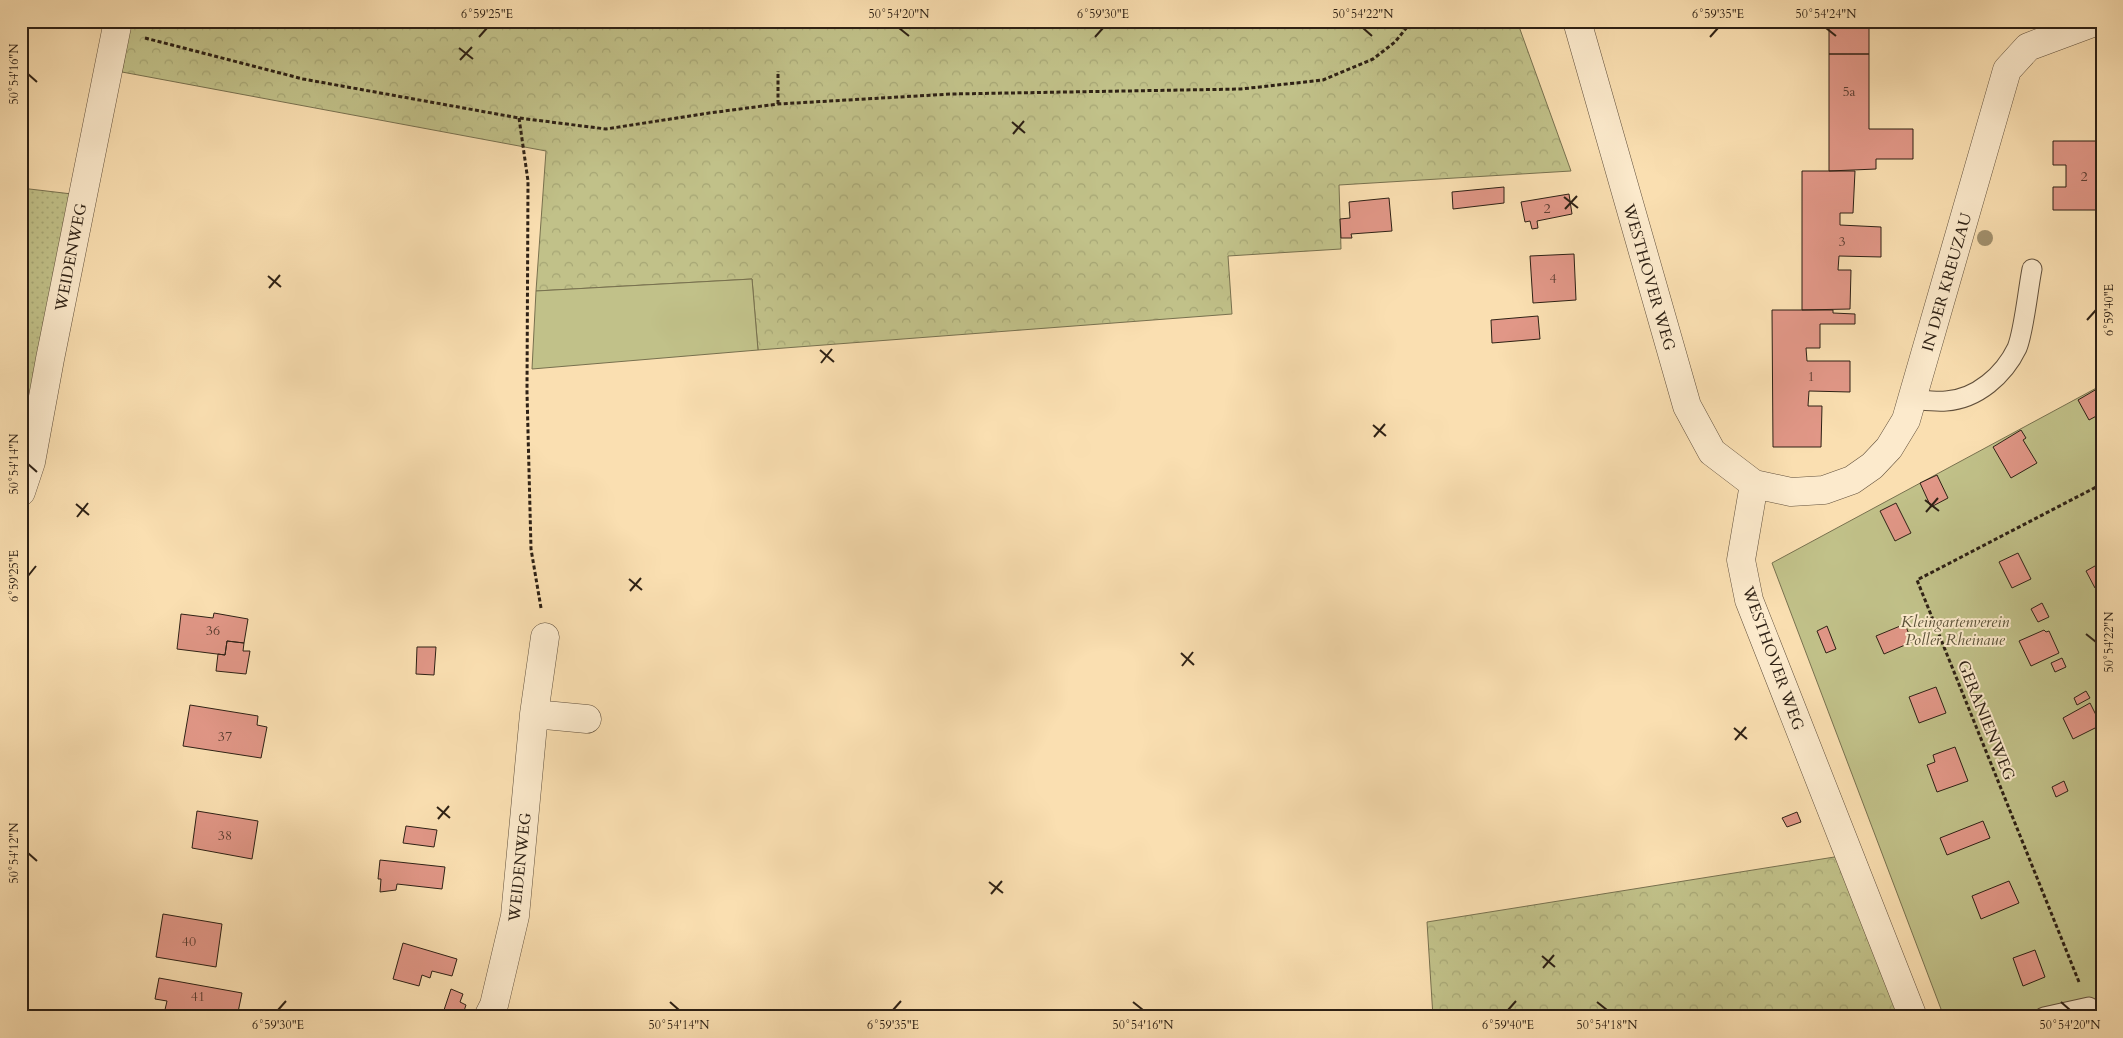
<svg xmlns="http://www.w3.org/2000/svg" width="2123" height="1038" viewBox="0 0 2123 1038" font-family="Cardo,serif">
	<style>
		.grass { fill: url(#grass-dots); stroke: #78714f }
		.forest { fill: url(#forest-crowns); stroke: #78714f }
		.garden { fill: #c1c189; stroke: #78714f }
		.building { fill: #e19787; stroke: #2e2115 }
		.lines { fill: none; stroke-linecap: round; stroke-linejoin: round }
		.service-casing { stroke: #61503c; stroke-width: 21 }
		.minor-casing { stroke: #61503c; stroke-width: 29 }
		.path { stroke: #2e2115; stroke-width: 3; stroke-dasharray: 4 2.5; stroke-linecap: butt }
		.service { stroke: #fceacc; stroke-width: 19 }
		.minor { stroke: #fceacc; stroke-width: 28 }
		.tree { fill: #a2916e }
		.ticks { fill: none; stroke: #2e2115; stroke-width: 2 }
		.labels { text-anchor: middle; stroke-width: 4; stroke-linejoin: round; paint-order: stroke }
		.number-label { font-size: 14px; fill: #5b3e32 }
		.street-label { font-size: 16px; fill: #2e2115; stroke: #fceacc }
		.park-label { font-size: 16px; font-style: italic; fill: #5a5138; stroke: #fceacc }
		.neatline { fill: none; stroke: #2e2115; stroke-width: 2 }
		.ticks-label { font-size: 12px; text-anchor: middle; fill: #2e2115 }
	</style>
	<defs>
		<pattern id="grass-dots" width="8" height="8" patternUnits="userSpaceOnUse" patternTransform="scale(1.25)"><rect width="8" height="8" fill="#c1c189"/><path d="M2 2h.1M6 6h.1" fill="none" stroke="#a6a675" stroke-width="1.8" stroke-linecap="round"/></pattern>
		<pattern id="forest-crowns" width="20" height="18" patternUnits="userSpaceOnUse" patternTransform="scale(1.25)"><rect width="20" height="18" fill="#c1c189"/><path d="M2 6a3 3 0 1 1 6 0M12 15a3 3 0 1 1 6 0" fill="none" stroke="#a6a675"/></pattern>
	</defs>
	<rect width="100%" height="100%" fill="#fadfb1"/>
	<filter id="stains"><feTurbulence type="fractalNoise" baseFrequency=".004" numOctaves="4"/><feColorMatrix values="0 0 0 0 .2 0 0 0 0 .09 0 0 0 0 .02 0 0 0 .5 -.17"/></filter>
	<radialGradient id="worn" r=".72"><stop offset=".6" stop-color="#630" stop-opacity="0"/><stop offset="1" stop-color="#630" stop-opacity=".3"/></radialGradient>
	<path class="grass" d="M21 188 72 194 21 456Z"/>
	<path class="forest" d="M131 21H1517L1571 171 1339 185 1341 249 1228 256 1232 314 758 350 752 279 536 291 546 151 122 72Z
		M1847 855 1905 1009 1857 1017H1433L1427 922Z"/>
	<path class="garden" d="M752 279 758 350 532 369 536 291Z
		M2102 385V1017H1944L1772 563Z"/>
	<path class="building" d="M1829 21H1869V54H1829Z
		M1829 54H1869V129H1913V159H1876V169L1829 171Z
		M2053 141H2102V210H2053V187H2066V165H2053Z
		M1802 171H1855L1853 213H1840V225L1881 227V257L1839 256 1838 270H1851L1850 309 1802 310Z
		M1504 187V203L1453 209 1452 192Z
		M1569 194 1572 214 1537 221 1538 228 1532 229 1530 221 1525 222 1521 202Z
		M1389 198 1392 231 1351 234 1352 238H1341L1340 219 1350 218 1349 202Z
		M1574 254 1576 300 1533 303 1530 256Z
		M1772 310H1833V313L1855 314V324H1820V348H1806L1807 361H1850V392L1809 391 1808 406H1822L1821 447H1773Z
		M1538 316 1540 339 1492 343 1491 320Z
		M2102 386V413L2089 420 2078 400Z
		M2021 430 2026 438 2023 440 2037 463 2011 478 1993 447Z
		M1937 475 1948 498 1931 507 1920 483Z
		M1896 503 1911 533 1895 541 1880 511Z
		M2018 553 2031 579 2012 588 1999 562Z
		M2102 562V584L2095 588 2086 571Z
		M2042 603 2049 617 2038 622 2031 609Z
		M214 613 248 619 244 643 227 641 225 655 177 649 181 614 213 618Z
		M1905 624 1912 642 1884 654 1876 636Z
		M1827 626 1836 649 1826 653 1817 631Z
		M2044 630 2046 632 2049 631 2059 653 2031 666 2019 641Z
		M227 641 244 643 243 651H250L246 674 216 671 218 654 225 655Z
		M417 647H436L434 675 416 674Z
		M2062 658 2066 667 2055 672 2051 663Z
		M1936 687 1946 713 1919 723 1909 697Z
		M2086 691 2090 698 2077 705 2074 698Z
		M2090 703 2101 725 2073 739 2063 718Z
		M190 705 258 716 257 725 267 727 261 758 183 746Z
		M1955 747 1968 781 1937 792 1927 765 1935 762 1933 755Z
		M2064 781 2068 791 2056 797 2052 787Z
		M197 811 258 821 252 859 192 848Z
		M1797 812 1801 822 1787 827 1782 818Z
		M1983 821 1990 838 1947 855 1940 838Z
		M406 826 437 830 434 847 403 843Z
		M380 860 445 867 442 889 397 884 396 890 380 892 381 879H378Z
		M2009 881 2019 903 1981 919 1972 896Z
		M163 914 222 924 216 967 156 957Z
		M403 943 457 959 452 976 432 971 430 978 422 975 419 986 393 979Z
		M2035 950 2045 977 2023 986 2013 958Z
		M159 978 242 993 237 1017H179L164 1014 167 1001 155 999Z
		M451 989 463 994 460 1002 466 1005 462 1017 443 1013Z"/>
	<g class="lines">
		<g class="service-casing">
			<path id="service" d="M1912 399C1923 400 1935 402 1946 401 1977 399 2004 375 2017 348 2024 331 2028 289 2032 269
				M2044 1017 2089 1007"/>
		</g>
		<g class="minor-casing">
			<path id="minor" d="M1577 21 1687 406 1712 452 1754 484 1791 492 1824 490 1852 480 1872 466 1889 448 1906 420 2007 70 2028 47 2098 21
				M1754 484 1741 560 1749 600 1913 1017
				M21 492 31 462 50 359 118 21
				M534 714 587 719
				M488 1017 494 1005 515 916 534 714 545 637"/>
		</g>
		<path class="path" d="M176 21 199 27 216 21
			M145 38 303 79 519 118 606 129 709 113 778 104 951 94 1241 89 1323 80 1373 59 1395 42 1412 21
			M778 104V71
			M519 118 528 181 527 392 531 549 541 608
			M2079 982 1917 580 2102 484"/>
		<use href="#service" class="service"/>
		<use href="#minor" class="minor"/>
	</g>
	<circle class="tree" cx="1985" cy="238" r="8"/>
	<path class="ticks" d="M899 28 909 36M1363 28 1372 36M1826 28 1836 36M479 37 487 28M1095 37 1103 28M1710 37 1718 28M459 48 473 59M460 60 472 47M28 74 37 82M1012 122 1025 133M1013 134 1024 121M1564 197 1578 208M1565 209 1577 196M268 276 281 287M269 288 280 275M2087 320 2096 310M820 350 834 362M821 363 832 349M1373 425 1386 436M1374 437 1385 424M28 464 37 472M1925 500 1939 511M76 504 89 515M1926 512 1938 498M77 517 88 503M28 576 36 566M629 579 642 590M630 591 641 578M2086 634 2096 642M1181 653 1194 665M1182 666 1193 652M1734 728 1747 739M1735 740 1746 727M437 807 450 818M438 819 449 806M28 853 37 861M989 882 1003 893M991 894 1002 881M1542 956 1555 967M1543 968 1554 955M670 1002 679 1010M1133 1002 1143 1010M1597 1002 1607 1010M2061 1002 2070 1010M278 1010 286 1001M893 1010 901 1001M1508 1010 1516 1001"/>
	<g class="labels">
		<g class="number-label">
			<text x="1849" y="96">5a</text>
			<text x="2084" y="181">2</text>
			<text x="1547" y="213">2</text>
			<text x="1842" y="246">3</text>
			<text x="1553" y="283">4</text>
			<text x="1811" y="381">1</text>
			<text x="213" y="635">36</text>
			<text x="225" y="741">37</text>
			<text x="225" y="840">38</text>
			<text x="189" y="946">40</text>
			<text x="198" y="1001">41</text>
		</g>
		<g class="street-label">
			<text transform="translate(70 257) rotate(-79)" y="6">WEIDENWEG</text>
			<text transform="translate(1650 277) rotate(74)" y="6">WESTHOVER WEG</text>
			<text transform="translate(1946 282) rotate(-74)" y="6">IN DER KREUZAU</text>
			<text transform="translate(1774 658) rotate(70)" y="6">WESTHOVER WEG</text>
			<text transform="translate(1987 720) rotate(68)" y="6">GERANIENWEG</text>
			<text transform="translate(519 867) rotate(-84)" y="6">WEIDENWEG</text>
		</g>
		<g class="park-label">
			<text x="1955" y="627">Kleingartenverein<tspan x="1955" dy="18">Poller Rheinaue</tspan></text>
		</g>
	</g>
	<rect width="2123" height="1038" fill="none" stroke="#fadfb1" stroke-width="55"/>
	<rect x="28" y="28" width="2068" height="982" class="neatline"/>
	<g class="ticks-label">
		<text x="487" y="18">6°59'25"E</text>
		<text x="899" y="18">50°54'20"N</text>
		<text x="1103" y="18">6°59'30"E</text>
		<text x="1363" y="18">50°54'22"N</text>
		<text x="1718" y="18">6°59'35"E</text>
		<text x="1826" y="18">50°54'24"N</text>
		<text transform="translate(14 74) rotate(-90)" y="4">50°54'16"N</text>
		<text transform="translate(2109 310) rotate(-90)" y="4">6°59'40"E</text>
		<text transform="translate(14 464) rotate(-90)" y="4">50°54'14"N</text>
		<text transform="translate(14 576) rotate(-90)" y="4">6°59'25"E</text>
		<text transform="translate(2109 642) rotate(-90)" y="4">50°54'22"N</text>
		<text transform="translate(14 853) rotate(-90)" y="4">50°54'12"N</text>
		<text x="278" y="1029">6°59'30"E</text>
		<text x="679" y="1029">50°54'14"N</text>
		<text x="893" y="1029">6°59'35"E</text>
		<text x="1143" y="1029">50°54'16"N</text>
		<text x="1508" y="1029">6°59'40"E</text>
		<text x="1607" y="1029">50°54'18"N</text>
		<text x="2070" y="1029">50°54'20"N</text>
	</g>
	<rect width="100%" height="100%" filter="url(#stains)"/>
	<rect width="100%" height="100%" fill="url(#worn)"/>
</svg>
